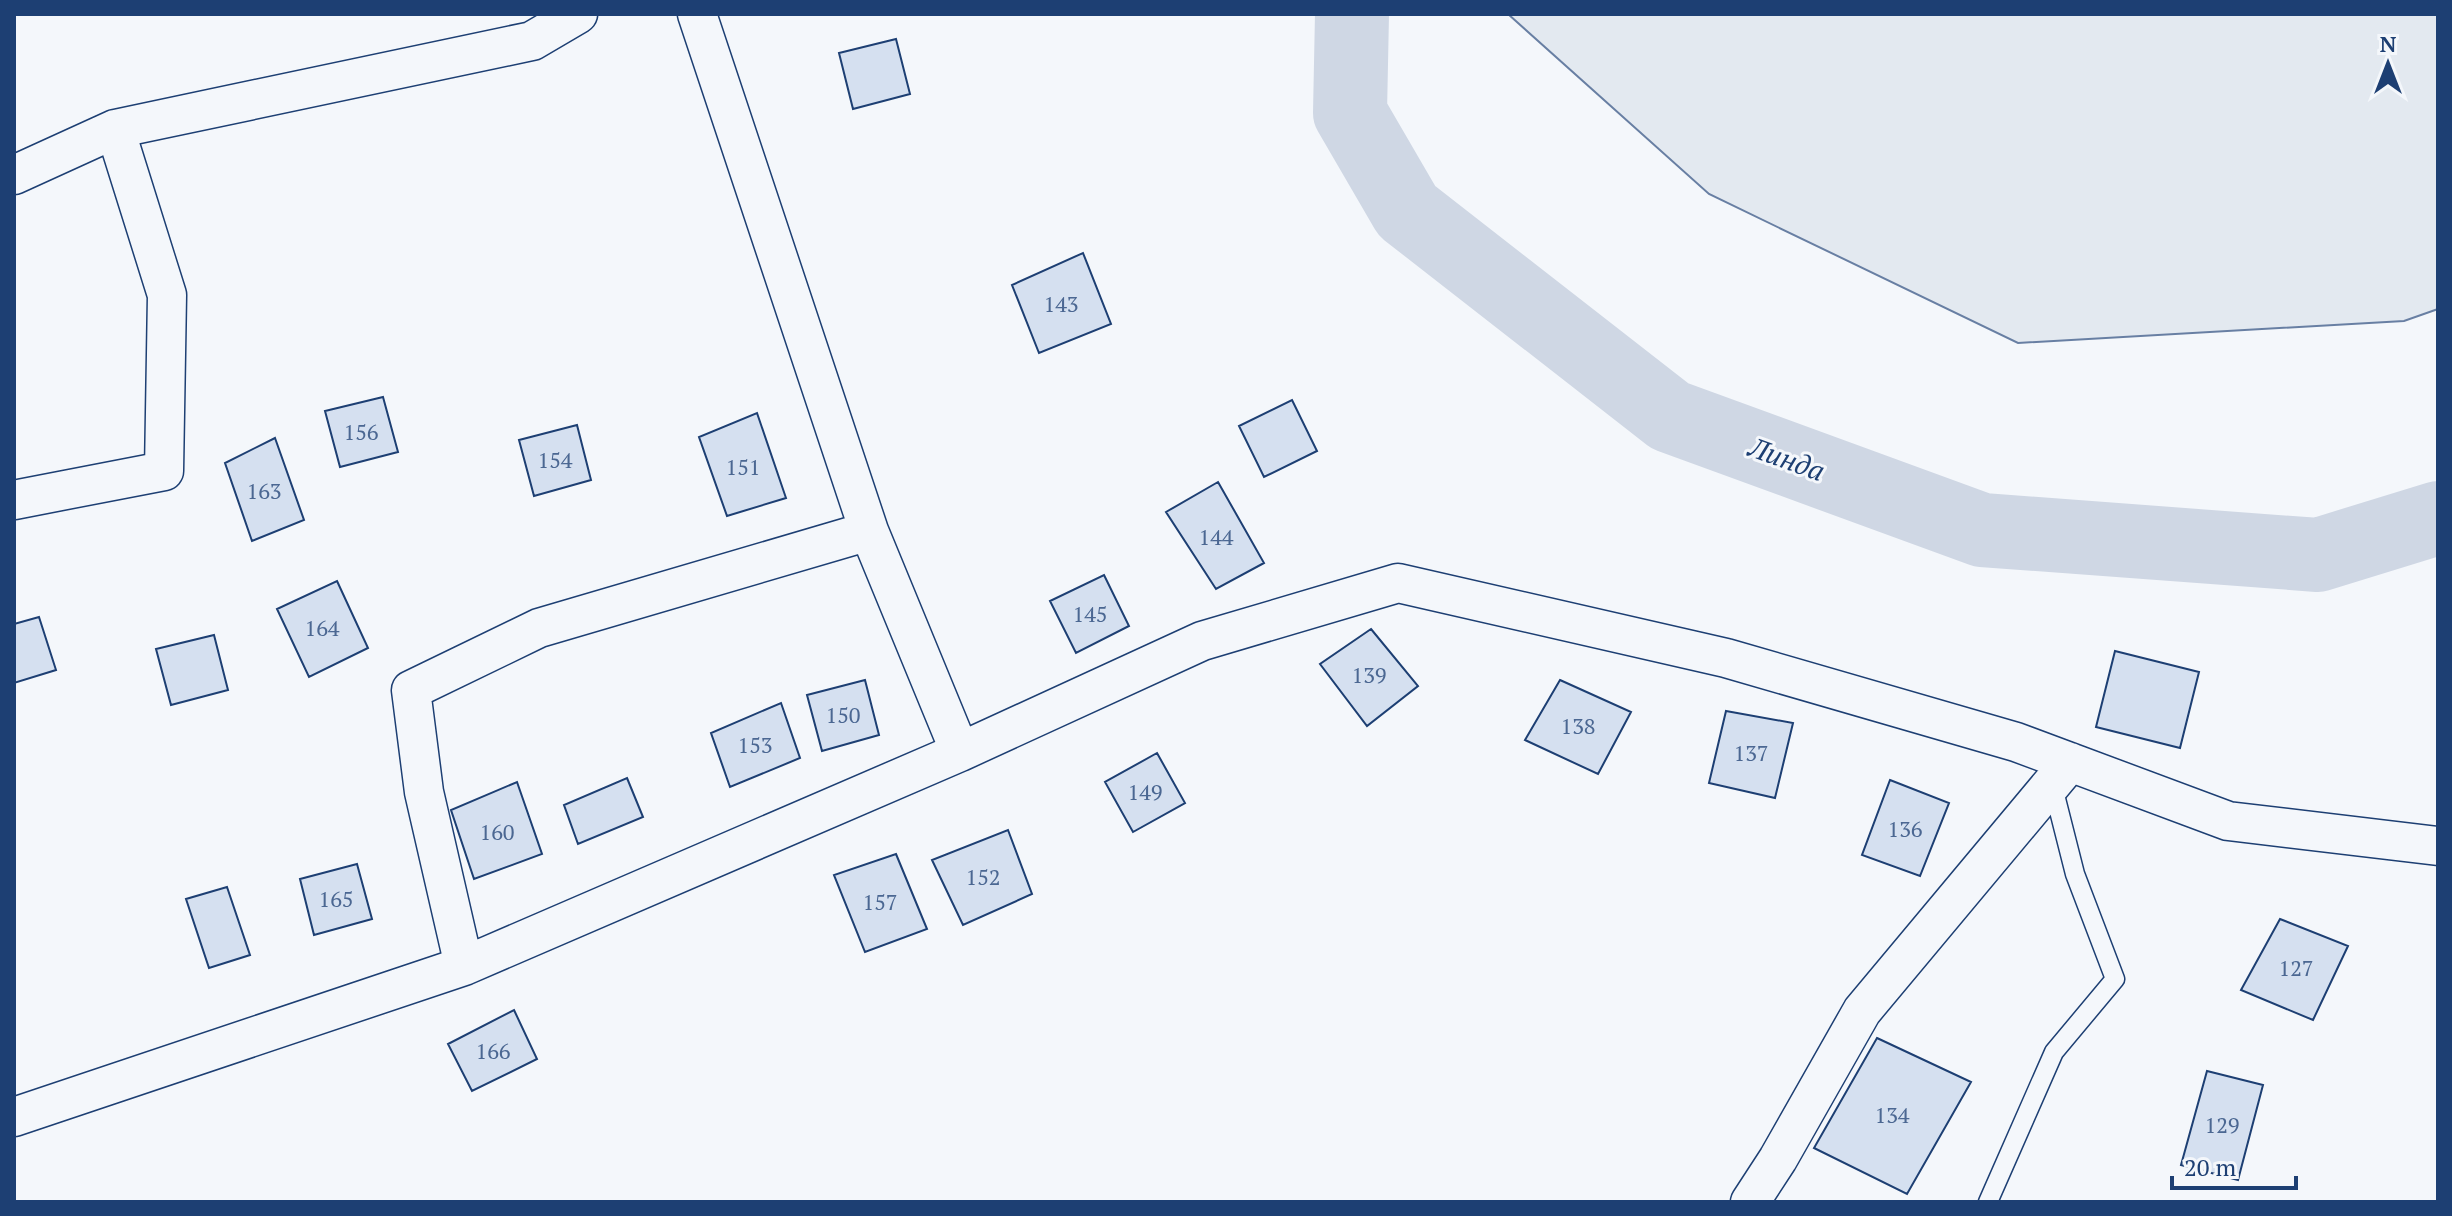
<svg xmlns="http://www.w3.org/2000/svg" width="2452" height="1216" viewBox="0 0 2452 1216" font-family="'PT Serif',serif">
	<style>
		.green { fill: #e3e9f0; stroke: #687fa3; stroke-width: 2 }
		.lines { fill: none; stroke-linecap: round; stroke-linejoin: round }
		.river { stroke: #cfd7e4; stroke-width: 74 }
		.building { fill: #d5e0f0; stroke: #1d3f73; stroke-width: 2 }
		.service-casing { stroke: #1d3f73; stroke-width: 21 }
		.minor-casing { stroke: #1d3f73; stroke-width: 41 }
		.service { stroke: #f4f7fb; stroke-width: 18 }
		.minor { stroke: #f4f7fb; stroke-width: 38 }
		.labels { text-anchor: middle; stroke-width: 6; stroke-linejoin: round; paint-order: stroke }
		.number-label { font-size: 22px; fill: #4b6792 }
		.water-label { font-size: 28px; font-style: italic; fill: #1d3f73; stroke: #f4f7fb }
	</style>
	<rect width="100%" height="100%" fill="#f4f7fb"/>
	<path class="green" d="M1508 14H2438V309L2404 321 2018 343 1709 194Z"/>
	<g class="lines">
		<path class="river" d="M1352 14 1350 113 1407 211 1670 416 1982 530 2318 555 2438 518"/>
	</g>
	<path class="building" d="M896 39 910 94 853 109 839 53Z
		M1083 253 1111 324 1039 353 1012 285Z
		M383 397 398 452 340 467 325 411Z
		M1292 400 1317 451 1264 477 1239 426Z
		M757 413 786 498 727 516 699 437Z
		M577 425 591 480 534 496 519 440Z
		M275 438 304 520 252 541 225 463Z
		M1218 482 1264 563 1216 589 1166 512Z
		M1104 575 1129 626 1076 653 1050 601Z
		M337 581 368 648 309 677 277 609Z
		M39 617 56 670 14 683V624Z
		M1371 629 1418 686 1367 726 1320 664Z
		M214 635 228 690 171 705 156 649Z
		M2115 651 2199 672 2180 748 2096 727Z
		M865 680 879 735 822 751 807 695Z
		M1560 680 1631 712 1598 774 1525 740Z
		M781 703 800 758 730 787 711 733Z
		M1726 711 1793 723 1775 798 1709 783Z
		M1157 753 1185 803 1133 832 1105 782Z
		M627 778 643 817 578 844 564 805Z
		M1890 780 1949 803 1920 876 1862 855Z
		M517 782 542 854 474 879 451 810Z
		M1008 830 1032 894 963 925 932 860Z
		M896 854 927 929 865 952 834 875Z
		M357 864 372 919 314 935 300 879Z
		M227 887 250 955 209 968 186 899Z
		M2280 919 2348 946 2313 1020 2241 990Z
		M514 1010 537 1059 472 1091 448 1044Z
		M1877 1038 1971 1082 1907 1194 1814 1148Z
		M2207 1071 2263 1085 2238 1180 2181 1165Z"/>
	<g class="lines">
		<g class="service-casing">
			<path id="service" d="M1988 1202 2054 1052 2115 979 2075 874 2052 783"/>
		</g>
		<g class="minor-casing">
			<path id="minor" d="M14 175 115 129 532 41 578 14
				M14 500 164 471 167 295 115 129
				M869 531 960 752
				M464 966 424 792 411 690 539 628 869 531 697 14
				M14 1117 464 966 960 752 1202 641 1398 583 1726 658 2016 742 2228 821 2438 846
				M1750 1202 1778 1159 1862 1011 2070 762"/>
		</g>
		<use href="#service" class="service"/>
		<use href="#minor" class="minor"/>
	</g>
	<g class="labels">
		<g class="number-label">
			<text x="1061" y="312">143</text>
			<text x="361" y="440">156</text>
			<text x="555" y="468">154</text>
			<text x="743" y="475">151</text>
			<text x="264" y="499">163</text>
			<text x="1216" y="545">144</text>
			<text x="1090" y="622">145</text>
			<text x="322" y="636">164</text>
			<text x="1369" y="683">139</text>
			<text x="843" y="723">150</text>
			<text x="1578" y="734">138</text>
			<text x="755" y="753">153</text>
			<text x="1751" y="761">137</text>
			<text x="1145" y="800">149</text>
			<text x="1905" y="837">136</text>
			<text x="497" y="840">160</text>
			<text x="983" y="885">152</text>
			<text x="336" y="907">165</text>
			<text x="880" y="910">157</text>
			<text x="2296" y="976">127</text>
			<text x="493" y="1059">166</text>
			<text x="1892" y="1123">134</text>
			<text x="2222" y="1133">129</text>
		</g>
		<g class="water-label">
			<text transform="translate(1787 459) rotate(20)" y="10">Линда</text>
		</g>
	</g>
	<rect width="2452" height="1216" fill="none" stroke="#1d3f73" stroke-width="32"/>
	<g transform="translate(2388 64)" stroke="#f4f7fb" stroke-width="6" paint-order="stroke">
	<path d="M0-6L14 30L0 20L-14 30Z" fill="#1d3f73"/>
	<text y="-12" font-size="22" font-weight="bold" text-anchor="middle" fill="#1d3f73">N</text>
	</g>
	<path d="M2172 1176v12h124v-12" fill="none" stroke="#1d3f73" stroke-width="4"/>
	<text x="2184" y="1176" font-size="24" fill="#1d3f73" stroke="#f4f7fb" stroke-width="6" paint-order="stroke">20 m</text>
</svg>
